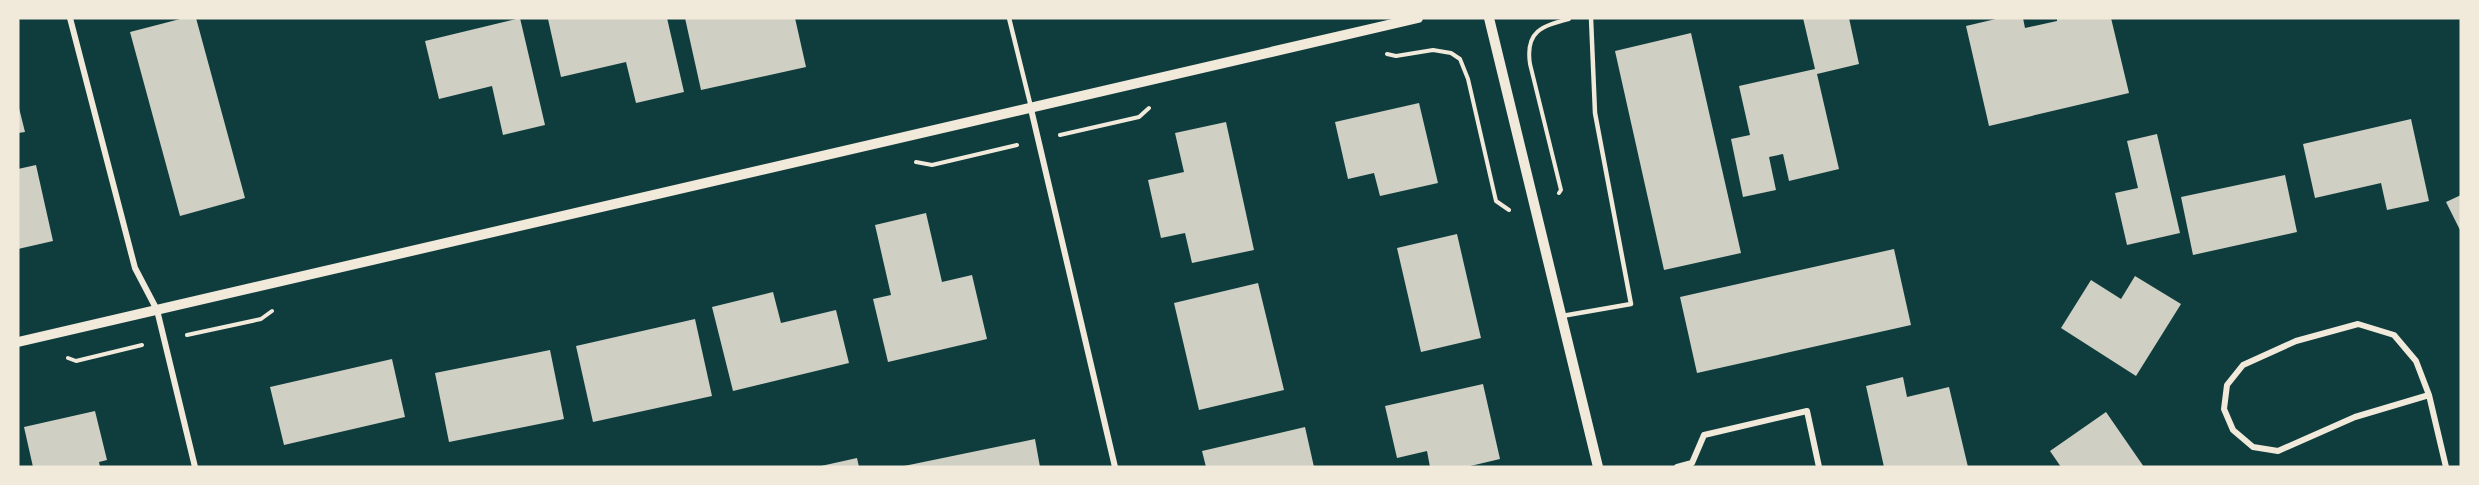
<svg xmlns="http://www.w3.org/2000/svg" width="2479" height="485" viewBox="0 0 2479 485" font-family="Spectral,serif">
	<style>
		.building { fill: #cfcfc3 }
		.lines { fill: none; stroke-linecap: round; stroke-linejoin: round }
		.path { stroke: #f1e9da; stroke-width: 4 }
		.service { stroke: #f1e9da; stroke-width: 4.5 }
		.minor { stroke: #f1e9da; stroke-width: 6 }
		.tertiary { stroke: #f1e9da; stroke-width: 10 }
	</style>
	<rect width="100%" height="100%" fill="#0f3d3e"/>
	<path class="building" d="M184 18H196L245 198 180 216 130 32Z
		M520 18 545 125 503 135 492 86 439 99 425 41Z
		M667 18 684 92 636 103 626 62 561 77 548 19Z
		M685 18H795L806 67 701 90Z
		M1803 18H1849L1859 64 1817 74 1839 169 1789 181 1783 154 1769 157 1776 190 1743 197 1731 139 1750 135 1739 86 1815 69Z
		M2000 18H2023L2025 28 2057 21V18H2111L2129 93 1989 126 1966 26Z
		M1691 33 1741 253 1664 270 1615 51Z
		M1419 103 1438 183 1380 196 1374 173 1348 179 1335 122Z
		M18 104 25 132 18 133Z
		M2411 119 2429 201 2387 210 2381 183 2315 198 2303 144Z
		M1226 122 1254 250 1192 263 1185 233 1161 238 1148 180 1184 172 1175 133Z
		M2157 134 2180 233 2127 245 2115 193 2138 188 2127 141Z
		M36 165 53 241 18 249V169Z
		M2285 175 2297 232 2193 255 2181 197Z
		M2461 195V232L2446 202Z
		M926 213 942 282 972 275 987 339 888 362 873 299 891 295 875 225Z
		M1457 234 1481 338 1421 352 1397 248Z
		M1894 249 1911 325 1697 373 1680 297Z
		M2135 276 2181 304 2136 376 2061 328 2091 280 2121 299Z
		M1258 283 1284 390 1199 410 1174 303Z
		M773 292 781 323 836 310 849 363 733 391 712 307Z
		M695 319 712 396 593 422 576 346Z
		M550 350 564 419 449 442 435 373Z
		M392 359 405 417 284 445 270 387Z
		M1903 377 1907 397 1949 387 1968 467H1884L1866 386Z
		M1483 384 1500 459 1466 467H1430L1427 451 1397 458 1385 406Z
		M95 411 107 460 99 462 100 467H33L24 427Z
		M2106 412 2144 467H2061L2050 451Z
		M1305 427 1314 467H1206L1202 451Z
		M1035 439 1040 467H905L904 466Z
		M857 458 859 467H821V466Z"/>
	<g class="lines">
		<path class="path" d="M1387 54 1396 56 1433 50 1451 53 1460 59 1468 79 1496 201 1509 210
			M1060 135 1139 117 1149 108
			M916 162 932 165 1017 145
			M1559 193 1561 190 1530 64C1525 31 1542 26 1569 19
			M187 335 261 319 272 311
			M68 358 76 361 142 345"/>
		<path class="service" d="M1009 18 1031 107
			M1562 316 1631 304 1595 113 1591 18"/>
		<path class="minor" d="M70 18 135 268 157 310 195 467
			M1031 109 1115 467
			M2429 395 2355 417 2278 451 2253 447 2233 430 2224 409 2227 385 2243 365 2296 341 2358 324 2394 335 2416 361 2429 395 2446 467
			M1677 467 1692 463 1704 435 1807 411 1819 467"/>
		<path class="tertiary" d="M1489 18 1598 467
			M18 342 1418 18"/>
	</g>
	<rect width="2479" height="485" fill="none" stroke="#f1e9da" stroke-width="39"/>
</svg>
